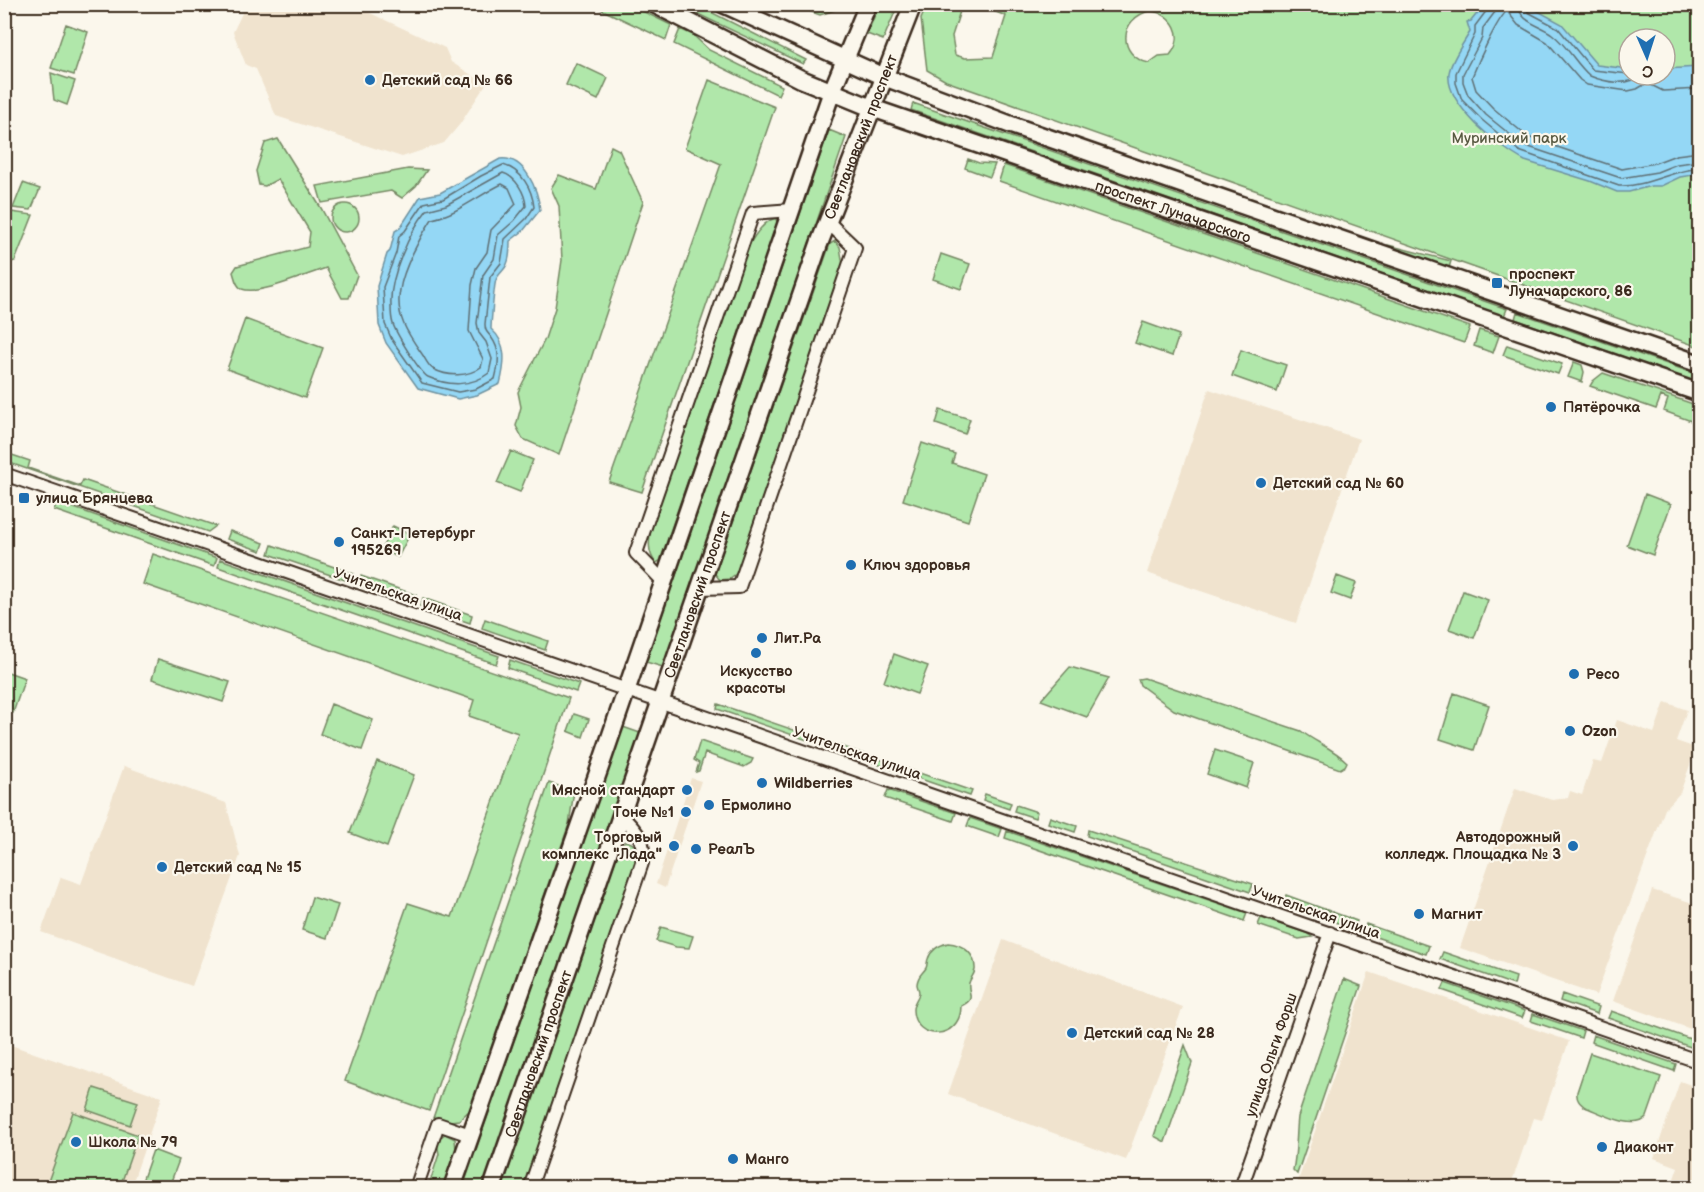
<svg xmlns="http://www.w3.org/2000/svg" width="1704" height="1192" viewBox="0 0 1704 1192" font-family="'Balsamiq Sans',sans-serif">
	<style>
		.built { fill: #f0e3ce }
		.green { fill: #b0e7aa; stroke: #768864; stroke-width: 1.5; fill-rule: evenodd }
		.water { fill: #94d7f5; stroke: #70929f; stroke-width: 1.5 }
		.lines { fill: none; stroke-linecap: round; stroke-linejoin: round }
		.shore { stroke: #5f6f74; stroke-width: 1.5 }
		.street-casing { stroke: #3b2a1e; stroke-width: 16 }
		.secondary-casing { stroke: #3b2a1e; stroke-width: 21 }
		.street { stroke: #fbf7ec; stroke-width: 12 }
		.secondary { stroke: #fbf7ec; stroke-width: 16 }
		.poi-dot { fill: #1f6fb2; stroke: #fbf7ec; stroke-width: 2 }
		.labels { text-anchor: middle; stroke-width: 4.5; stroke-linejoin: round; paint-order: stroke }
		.poi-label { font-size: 15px; font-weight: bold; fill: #3b2a1e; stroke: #fbf7ec; text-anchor: start }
		.street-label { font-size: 15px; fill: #3b2a1e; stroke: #fbf7ec }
		.park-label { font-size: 15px; fill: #585941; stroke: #fbf7ec }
	</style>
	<rect width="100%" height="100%" fill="#fbf7ec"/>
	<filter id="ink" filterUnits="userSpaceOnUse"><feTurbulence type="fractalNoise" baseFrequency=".0167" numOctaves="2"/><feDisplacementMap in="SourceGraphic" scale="12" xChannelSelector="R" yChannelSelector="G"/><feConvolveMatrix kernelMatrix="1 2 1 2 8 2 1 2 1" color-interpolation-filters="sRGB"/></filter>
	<g filter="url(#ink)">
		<path class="built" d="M246 5H353L445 48 451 62 486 84 460 124 444 143 402 157 276 116 256 69 246 65 233 32Z
			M1209 389 1359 439 1296 623 1147 573Z
			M1665 702 1687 710 1676 741 1696 748 1680 793 1665 809 1596 995 1460 948 1515 788 1552 800 1568 798 1570 791 1582 795 1593 761 1602 763 1617 720 1654 733Z
			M124 766 226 803 240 856 192 986 41 932 61 877 81 884Z
			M691 778 701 781 665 888 656 884Z
			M1652 890 1699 905V1032L1613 1001Z
			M1003 940 1183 1007 1126 1160 948 1094Z
			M1369 972 1569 1041 1542 1120 1534 1118 1510 1187H1296Z
			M5 1043 162 1097 131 1187 5 1188Z
			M1680 1081 1699 1088V1187H1671L1678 1167 1654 1158Z"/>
		<path class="green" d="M1091 4 1102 6 1112 4 1699 5V347L946 81 927 70 921 19 927 5H962L952 36 955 55 965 58 993 57 1006 16 978 5ZM1150 11C1173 13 1186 36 1170 55L1159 56 1149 63C1117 56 1119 18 1150 11ZM1629 39H1665V75H1629Z
			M592 5H630L671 25 666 40Z
			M679 5H697L806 60 803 64Z
			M792 5H840L838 9 820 15Z
			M879 5H898L883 40 867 34Z
			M66 24 88 32 74 75 51 68Z
			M680 29 693 35 709 50 782 86 778 95 674 44Z
			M576 63 608 78 598 100 566 85Z
			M51 73 75 81 67 105 54 100Z
			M709 80 775 107 642 492 609 482 721 164 685 148Z
			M913 103 1507 309 1504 316 911 110Z
			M829 130 846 137 663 667 646 662Z
			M278 139 321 208 357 275 349 298H342L326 268C307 274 259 296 242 289 236 286 235 278 233 272L237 266 308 247 310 232 278 179 265 186 259 185 256 171 265 143Z
			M611 146 619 150 643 202 559 455 523 439 516 426 521 407 518 392 545 339 555 308 562 260 559 206 551 188 559 175 596 189Z
			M968 159 979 163 995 164 990 177 965 168Z
			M1004 165 1470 327 1464 343 999 181Z
			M408 169 427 170 416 186 402 198 391 191 322 203 317 186Z
			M23 183 40 189 31 210 13 208Z
			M331 218a14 14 0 1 1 28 0a14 14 0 1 1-28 0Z
			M4 211 33 215 15 261 5 264Z
			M776 218 777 223 660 561 656 563C647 553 649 540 651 527L746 251C752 239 762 221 776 218Z
			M835 241 840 247 843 265 737 573 729 579 720 580 715 574 716 570 830 244Z
			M1388 245 1451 261 1449 268 1388 246Z
			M941 254 970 264 961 289 933 279Z
			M1517 312 1699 375V383L1515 319Z
			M245 319 323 348 305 398 227 369Z
			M1143 322 1179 335 1172 356 1135 343Z
			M1479 330 1499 336 1493 353 1474 346Z
			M1507 345 1562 364 1558 374 1503 355Z
			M1241 350 1286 365 1277 392 1232 376Z
			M1574 362 1582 365 1584 372 1582 382 1568 377Z
			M1603 373 1699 406V424L1664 411 1668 399 1661 396 1656 409 1590 386 1593 381Z
			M940 410 970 419 965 434 936 424Z
			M922 443 955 454 952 463 984 474 968 521 903 500Z
			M511 451 533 460 520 492 497 483Z
			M9 454 30 461 28 468 80 486 83 480 216 526 208 532 7 462Z
			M1645 494 1671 504 1653 555 1627 545Z
			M57 502 217 558 214 566 54 510Z
			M393 526 410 534 398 557 381 550Z
			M230 531 264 543 261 551 227 539Z
			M272 545 354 574 351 582 269 554Z
			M153 554 569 698 429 1111 345 1081 408 903 452 917 518 733 469 716 474 700 143 584Z
			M220 559 499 656 496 664 218 567Z
			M361 576 416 595 413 604 358 584Z
			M1337 576 1356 583 1350 600 1331 593Z
			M1463 591 1488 600 1474 638 1449 629Z
			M423 598 472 615 470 623 420 606Z
			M485 619 548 641 545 650 482 628Z
			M894 654 928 666 917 694 884 682Z
			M158 659 230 682 223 702 152 679Z
			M510 660 579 684 576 692 508 668Z
			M1070 667 1109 678 1087 717 1041 700Z
			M5 671 25 678 13 713 5 710Z
			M1144 678 1301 731C1315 742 1334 749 1347 762L1345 766 1340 769 1174 710 1140 685 1138 679Z
			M1454 693 1489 705 1474 750 1440 739Z
			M331 704 373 720 362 750 320 734Z
			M718 704 972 791 970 796 717 709Z
			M574 714 589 719 583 737 568 731Z
			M623 727 640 733 483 1187H463Z
			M700 741 753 759 751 763 744 767 705 753 699 771 696 772 699 763 694 760Z
			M1215 750 1254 763 1246 788 1207 774Z
			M377 761 414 775 387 847 350 833Z
			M549 783 574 791 569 824 470 1110 459 1120 450 1121 433 1118Z
			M888 790 956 813 953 821 885 798Z
			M985 794 1011 803 1009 809 983 800Z
			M1016 805 1037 812 1035 818 1014 811Z
			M1050 817 1077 826 1075 832 1048 823Z
			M970 818 1002 829 999 837 967 826Z
			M1088 830 1253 884 1250 892 1087 836Z
			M1007 831 1247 913 1244 921 1005 838Z
			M626 841C637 843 638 852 636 862L524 1187 502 1188 621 844Z
			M1286 895 1357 921 1354 929 1283 903Z
			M312 897 338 905 327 938 302 930Z
			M1261 918 1306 933 1312 937 1299 939 1258 925Z
			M1366 924 1429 946 1426 954 1364 933Z
			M661 927 693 936 689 948 676 947 656 941Z
			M948 943C963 944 976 954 975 970 974 975 970 979 969 983 967 993 977 999 961 1006 961 1041 914 1042 913 1010 913 1002 918 999 919 993 919 989 917 987 917 984 918 975 922 974 926 968 927 967 927 961 928 959 931 950 939 945 948 943Z
			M1443 952 1516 977 1514 985 1440 959Z
			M1344 979 1361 986 1297 1174 1293 1170C1297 1152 1296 1135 1298 1117Z
			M1445 983 1525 1011 1522 1018 1442 990Z
			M1562 994 1599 1007 1597 1014 1560 1001Z
			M1611 1011 1699 1042V1050L1608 1018Z
			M1533 1014 1583 1031 1581 1038 1531 1021Z
			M1593 1035 1676 1064 1674 1071 1591 1042Z
			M1185 1045 1192 1063 1165 1142 1154 1136Z
			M1590 1053 1661 1077 1647 1117C1635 1132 1601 1113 1585 1107 1580 1103 1576 1100 1577 1092Z
			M94 1088 138 1102 130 1125 87 1110Z
			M73 1112 138 1135 120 1187H46Z
			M445 1134 455 1139 456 1151 443 1187 428 1188 439 1154 437 1143 438 1139Z
			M153 1150 179 1160 169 1187H140Z"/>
		<path class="water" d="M1484 5H1527L1562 24 1597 65 1629 69V75H1665V69L1699 67V174L1680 177 1661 186H1651L1629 192H1617L1590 181 1525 161C1500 148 1445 105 1449 73 1451 60 1463 44 1470 32L1467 22 1471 21Z
			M500 159C525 156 538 190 540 210L523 231 510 241C510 249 510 258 507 264 505 270 498 274 496 280 494 285 491 324 491 329 508 343 505 365 500 384L477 395 458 399 418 388 386 343 379 325 377 286 387 254 390 251 395 231 400 228 420 197 440 193Z"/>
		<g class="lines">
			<path class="shore" d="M1488 4 1487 10 1475 26V34L1456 73V83L1462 100 1482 120 1519 151 1619 186C1647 187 1672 170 1700 168
				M1496 4 1495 12 1483 28 1482 38 1463 74V82L1468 95 1486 115 1523 145 1621 178 1657 172 1677 164 1700 161
				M1518 4C1519 22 1540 25 1552 34 1567 45 1576 64 1590 76 1604 82 1630 87 1640 75
				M1525 4 1528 12 1558 28 1593 70 1629 74
				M1700 89 1663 91 1647 83 1637 89 1628 91 1587 85 1580 80 1547 42 1518 25 1507 11C1497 19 1478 62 1472 77L1476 90 1493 108 1528 137 1622 169 1655 163 1676 155 1700 152
				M503 165C522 170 532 189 534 207L526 219 505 239 501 263 490 277 485 324C485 331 487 332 491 337 501 350 499 364 495 379L476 389 458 392 422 383 392 340 385 324 383 287 396 253 399 236 405 231 424 203 443 199 481 176Z
				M503 173C516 177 525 193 526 206L514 221 498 235 494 259 483 275 477 323 479 333 486 342 492 359 489 373C471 387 448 386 428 377 420 373 396 333 393 324 391 318 391 312 391 306 389 277 410 231 427 210L446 205Z
				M502 184 509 188 516 204 491 230 487 252 476 268 472 285 469 331 483 359 481 367C468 377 448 377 433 369 428 366 425 358 422 354 408 334 395 316 400 290 403 269 420 237 432 219 457 214 479 195 502 184Z"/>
			<g class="street-casing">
				<path id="street" d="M4 474 1700 1062
					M664 582 636 553 753 213 792 210
					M700 588 739 587 855 248 828 222
					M416 1188 438 1124 470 1135
					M530 1188 642 863C646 838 637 833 622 816
					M1241 1188 1330 933"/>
			</g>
			<g class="secondary-casing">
				<g id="secondary">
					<path id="s1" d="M654 4 801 79 872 108 1700 393"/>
					<path d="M723 4 884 77 1014 126 1700 364"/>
					<path d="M452 1188 600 767 832 91 868 4"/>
					<path id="s2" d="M492 1188 819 244 913 4"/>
				</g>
			</g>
			<use href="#street" class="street"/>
			<use href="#secondary" class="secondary"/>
		</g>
	</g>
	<g class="poi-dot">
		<circle cx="370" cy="80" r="6"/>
		<rect x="1491" y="277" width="12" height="12" rx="3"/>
		<circle cx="1551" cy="407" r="6"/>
		<circle cx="1261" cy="483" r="6"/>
		<rect x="18" y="492" width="12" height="12" rx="3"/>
		<circle cx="339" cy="542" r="6"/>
		<circle cx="851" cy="565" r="6"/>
		<circle cx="762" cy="638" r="6"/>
		<circle cx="756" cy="653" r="6"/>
		<circle cx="1574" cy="674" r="6"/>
		<circle cx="1570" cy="731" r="6"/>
		<circle cx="762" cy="783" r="6"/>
		<circle cx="687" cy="790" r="6"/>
		<circle cx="709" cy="805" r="6"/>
		<circle cx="686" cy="812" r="6"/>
		<circle cx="674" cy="846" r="6"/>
		<circle cx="1573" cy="846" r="6"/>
		<circle cx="696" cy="849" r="6"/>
		<circle cx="162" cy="867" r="6"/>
		<circle cx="1419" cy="914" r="6"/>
		<circle cx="1072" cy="1033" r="6"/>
		<circle cx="76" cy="1142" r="6"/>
		<circle cx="1602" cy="1147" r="6"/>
		<circle cx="733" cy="1159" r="6"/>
	</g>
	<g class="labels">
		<g class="poi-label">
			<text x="382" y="85">Детский сад № 66</text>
			<text x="1509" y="279">проспект<tspan x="1509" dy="17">Луначарского, 86</tspan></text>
			<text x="1563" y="412">Пятёрочка</text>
			<text x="1273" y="488">Детский сад № 60</text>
			<text x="36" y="503">улица Брянцева</text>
			<text x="351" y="538">Санкт-Петербург<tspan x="351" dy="17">195269</tspan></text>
			<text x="863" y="570">Ключ здоровья</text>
			<text x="774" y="643">Лит.Ра</text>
			<text x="756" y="676" text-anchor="middle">Искусство<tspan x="756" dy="17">красоты</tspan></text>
			<text x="1586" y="679">Ресо</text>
			<text x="1582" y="736">Ozon</text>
			<text x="774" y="788">Wildberries</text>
			<text x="675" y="795" text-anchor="end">Мясной стандарт</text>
			<text x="721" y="810">Ермолино</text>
			<text x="674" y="817" text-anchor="end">Тоне №1</text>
			<text x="662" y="842" text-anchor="end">Торговый<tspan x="662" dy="17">комплекс "Лада"</tspan></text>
			<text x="1561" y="842" text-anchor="end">Автодорожный<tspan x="1561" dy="17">колледж. Площадка № 3</tspan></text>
			<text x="708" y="854">РеалЪ</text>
			<text x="174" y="872">Детский сад № 15</text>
			<text x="1431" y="919">Магнит</text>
			<text x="1084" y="1038">Детский сад № 28</text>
			<text x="88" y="1147">Школа № 79</text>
			<text x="1614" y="1152">Диаконт</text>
			<text x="745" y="1164">Манго</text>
		</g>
		<g class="street-label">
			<text dy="5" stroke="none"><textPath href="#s2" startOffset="1114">Светлановский проспект</textPath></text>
			<text dy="5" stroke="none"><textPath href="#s1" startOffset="560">проспект Луначарского</textPath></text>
			<text transform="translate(398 594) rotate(19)" y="5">Учительская улица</text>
			<text dy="5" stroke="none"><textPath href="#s2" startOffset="628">Светлановский проспект</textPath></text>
			<text transform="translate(857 753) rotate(19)" y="5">Учительская улица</text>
			<text transform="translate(1316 912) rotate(19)" y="5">Учительская улица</text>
			<text dy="5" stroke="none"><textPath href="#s2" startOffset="142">Светлановский проспект</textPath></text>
			<text transform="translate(1271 1055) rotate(-71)" y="5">улица Ольги Форш</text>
		</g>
		<g class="park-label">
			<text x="1509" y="143">Муринский парк</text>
		</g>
	</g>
	<rect width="1704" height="1192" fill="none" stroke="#fbf7ec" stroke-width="24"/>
	<rect x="12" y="12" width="1680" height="1168" fill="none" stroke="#3b2a1e" stroke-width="2" filter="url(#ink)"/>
	<g transform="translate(1647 57) rotate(177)"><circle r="28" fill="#fbf7ec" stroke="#aea59a" stroke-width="1.5"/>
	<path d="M0-4.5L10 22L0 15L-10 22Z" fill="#1f6fb2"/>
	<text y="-9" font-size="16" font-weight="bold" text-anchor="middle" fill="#3b2a1e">С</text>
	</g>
</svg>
